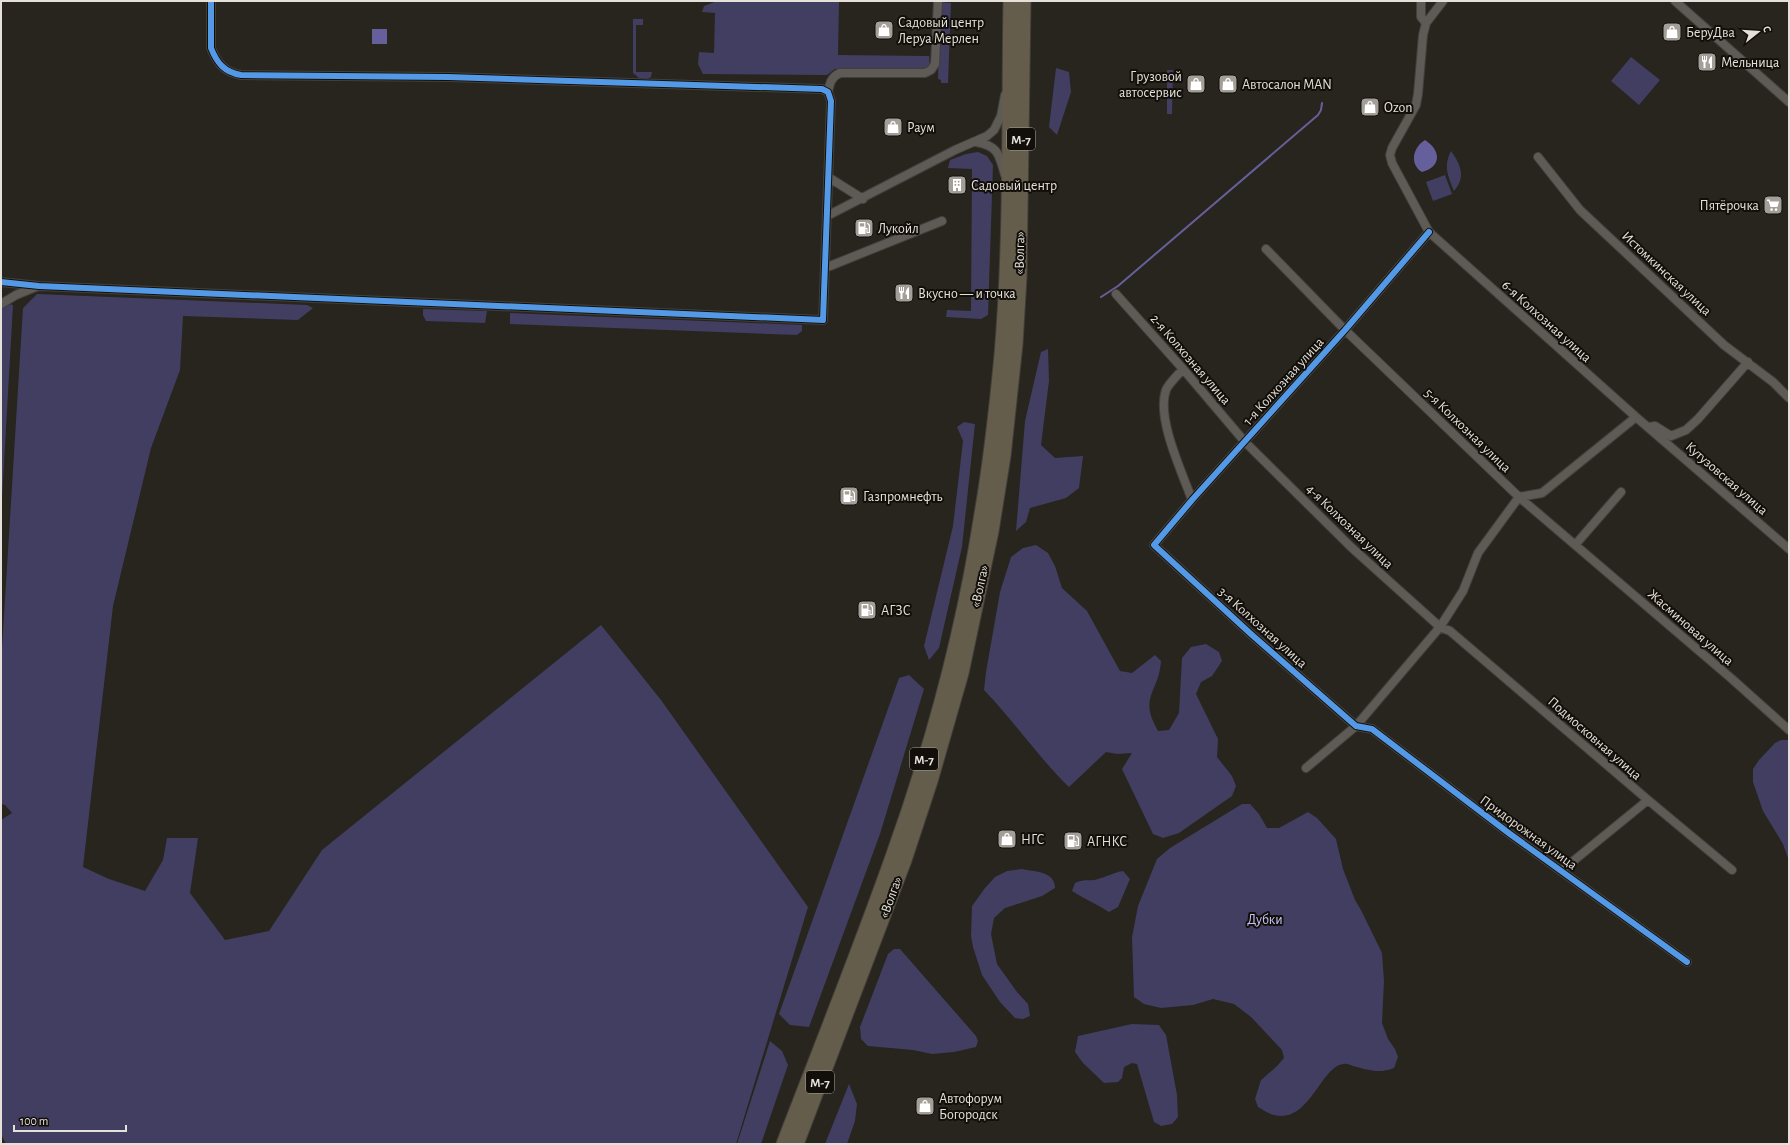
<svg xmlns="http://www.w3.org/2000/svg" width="1790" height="1145" viewBox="0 0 1790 1145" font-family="'Alegreya Sans',sans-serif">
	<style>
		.green { fill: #413e61 }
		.water { fill: #65609b }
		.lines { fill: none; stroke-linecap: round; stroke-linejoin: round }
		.stream { stroke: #65609b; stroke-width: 2 }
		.street-casing { stroke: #433f3b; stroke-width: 10 }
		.highway-casing { stroke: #433f3b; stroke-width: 17 }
		.street { stroke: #5e5b57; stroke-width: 8 }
		.highway { stroke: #655d4c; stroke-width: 15 }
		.cycleway-casing { stroke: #120f0a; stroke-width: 8 }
		.cycleway { stroke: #5399e6; stroke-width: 6 }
		.labels { text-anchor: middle; stroke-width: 4; stroke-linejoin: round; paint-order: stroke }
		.shield { fill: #120f0a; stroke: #a6a19b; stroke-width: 1 }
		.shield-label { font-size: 13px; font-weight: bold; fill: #e5e0d9 }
		.poi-label { font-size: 14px; fill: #e5e0d9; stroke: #120f0a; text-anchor: start }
		.street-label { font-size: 14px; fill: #e5e0d9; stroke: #120f0a }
		.park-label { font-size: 14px; fill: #c7c4fd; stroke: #120f0a }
	</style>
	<rect width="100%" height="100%" fill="#28241e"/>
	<path class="green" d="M717 1H839L838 55 929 56 930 66 924 69H835L827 75 703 74 698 64 699 52 714 53 715 13 702 12 704 6Z
		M940 2 951 3 948 83H941V80L938 79Z
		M633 19H643V25H636V72H652L651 77 647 79 639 78 633 73Z
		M1631 57 1660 80 1639 105 1611 81Z
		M1056 68 1069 72 1071 92 1057 135 1049 127Z
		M1167 70H1173L1172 114H1167Z
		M1451 151C1461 165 1466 177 1454 191 1448 176 1443 166 1451 151Z
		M978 152 987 156 993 165 988 315 981 319 946 317 947 310 971 311 972 169 948 168 950 160 966 154Z
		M1445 175 1452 194 1433 201 1426 182Z
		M37 294 307 305 313 308 298 320 183 316 180 370 151 448 113 606 83 867 109 879 145 891 163 860 167 838H198L190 893 225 940 269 931 322 850 601 625 661 700 808 907 736 1144H6L1 1134V820L12 813 5 805 1 804V664L23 308Z
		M1 302 13 305 1 516Z
		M423 309 487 311 485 323 426 321 423 315Z
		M510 313 802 325V331L797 335 510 324Z
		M1048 349 1049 381 1041 445 1055 458 1083 456 1079 488 1066 498 1030 508 1026 522 1016 531 1025 421 1041 352Z
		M964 422 975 424 962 547 939 648 929 660 924 646 953 526 963 441 957 427Z
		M1036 545 1048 553 1055 566 1062 588 1087 611 1120 671 1132 673 1155 655 1161 661C1159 693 1138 696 1158 731L1169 730 1179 713 1182 658 1191 647 1206 644 1219 652 1222 661 1212 676 1201 682 1196 694 1218 739 1217 757 1232 776 1236 786 1232 796 1179 833 1163 838 1153 834 1122 769 1132 753 1117 754 1106 752 1069 787C1038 757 1014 721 984 690L986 672 1000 592 1011 557 1023 548Z
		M909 675 924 689 880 834 809 1027 790 1025 779 1014 899 678Z
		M1781 740H1789V861L1783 844 1763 811 1753 782V769L1759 760 1775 743Z
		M1242 804H1250L1259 814 1267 828H1279L1308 812 1317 818 1336 839 1343 869 1355 900 1361 910 1382 953 1384 981 1382 1023 1388 1039 1395 1049 1398 1057 1394 1068C1379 1074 1368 1070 1353 1066 1350 1065 1346 1063 1344 1064 1321 1065 1310 1124 1274 1115 1269 1114 1263 1110 1258 1107L1255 1099 1261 1080 1277 1066 1284 1058 1282 1050 1251 1017 1234 1004 1213 999 1193 1005 1161 1008 1144 1004 1134 997 1132 937 1138 906 1157 859 1170 848Z
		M1022 869C1035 872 1055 871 1055 888L1042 896 1005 908 994 918 991 934 997 964 1017 992 1028 1004 1030 1016 1023 1019 1015 1018 1000 1002 982 975 973 947 971 936 972 906 985 888 995 877 1007 871Z
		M1123 871 1130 879 1118 907 1109 912C1097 904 1084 899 1072 891L1075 883C1086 878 1089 882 1098 879 1107 877 1114 872 1123 871Z
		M894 949H900L976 1036 978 1041 976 1047 954 1052 932 1054 913 1050 868 1046 861 1039 860 1027 888 954Z
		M1132 1024 1159 1025 1166 1035 1177 1095 1178 1117 1172 1124 1161 1126 1154 1122 1137 1064 1132 1063 1124 1067 1122 1078 1118 1082 1104 1083 1083 1063 1075 1052 1078 1036Z
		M770 1041 782 1051 788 1065 761 1144H737Z
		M849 1084 857 1104 855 1121 847 1144H825Z"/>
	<path class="water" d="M372 29H387V44H372Z
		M1425 140C1441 150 1442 167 1422 172 1409 164 1413 147 1425 140Z"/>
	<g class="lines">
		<path class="stream" d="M1101 297 1118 286 1318 115 1321 110 1322 103"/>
		<g class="street-casing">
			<path id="street" d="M1421 1V17L1426 23
				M1443 1 1426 23 1423 35 1418 94 1416 105 1392 148 1390 155 1392 163 1429 232 1636 417 1789 549
				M1675 1 1789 102
				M828 92C830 83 831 77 840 73H925L931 70 935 64 938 1
				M976 142C999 146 999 155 1005 175
				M1538 157 1580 210 1724 345 1773 382 1789 398
				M828 177 863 199
				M827 216 955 150 987 136 994 130 1001 116 1005 95
				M1429 232 1345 330 1192 500 1154 545 1252 635 1356 726 1372 729 1510 834 1687 962
				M1266 249 1345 330 1519 497 1732 679 1789 730
				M825 268 942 221
				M1 282 39 286 823 320 831 101 828 92 822 89 448 77 241 75C224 72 217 63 211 48V1
				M1116 294 1183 369 1245 442 1351 547 1440 627 1450 631 1648 800 1732 870
				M1 304 16 295 38 286
				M1183 369C1178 375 1169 383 1166 390 1156 418 1182 472 1192 500
				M1649 427 1655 426 1671 436 1686 430 1698 419 1748 362
				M1575 545 1621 492
				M1306 768 1356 726 1440 627 1463 591 1478 553 1519 497 1542 493 1636 417
				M1561 871 1648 800"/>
		</g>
		<g class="highway-casing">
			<path id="highway" d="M784 1144C821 1048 859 953 893 857 933 746 964 630 982 514 991 462 997 408 1002 355 1012 238 1009 119 1011 1
				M796 1144 904 860 930 781 961 673 991 531 1003 456 1015 344 1019 277 1023 1"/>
		</g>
		<use href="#street" class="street"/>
		<use href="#highway" class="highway"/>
		<g class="cycleway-casing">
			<path id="cycleway" d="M1429 232 1345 330 1192 500 1154 545 1252 635 1356 726 1372 729 1510 834 1687 962
				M1 282 39 286 823 320 831 101 828 92 822 89 448 77 241 75C224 72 217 63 211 48V1"/>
		</g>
		<use href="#cycleway" class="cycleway"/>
	</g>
	<defs>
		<g id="shop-square" transform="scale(1)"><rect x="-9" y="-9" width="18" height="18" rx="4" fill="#a39e98" stroke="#120f0a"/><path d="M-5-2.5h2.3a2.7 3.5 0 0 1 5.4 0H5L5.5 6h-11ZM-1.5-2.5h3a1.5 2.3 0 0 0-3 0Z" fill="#fff"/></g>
		<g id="restaurant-square" transform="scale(1)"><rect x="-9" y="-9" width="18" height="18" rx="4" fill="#a39e98" stroke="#120f0a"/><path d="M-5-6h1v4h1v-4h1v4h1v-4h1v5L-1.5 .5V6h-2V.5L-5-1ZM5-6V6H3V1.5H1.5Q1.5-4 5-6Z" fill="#fff"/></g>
		<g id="building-square" transform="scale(1)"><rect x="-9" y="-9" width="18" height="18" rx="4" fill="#a39e98" stroke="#120f0a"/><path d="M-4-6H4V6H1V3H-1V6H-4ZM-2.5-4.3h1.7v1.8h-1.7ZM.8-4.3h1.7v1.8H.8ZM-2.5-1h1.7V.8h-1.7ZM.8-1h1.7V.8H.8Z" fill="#fff"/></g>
		<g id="supermarket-square" transform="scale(1)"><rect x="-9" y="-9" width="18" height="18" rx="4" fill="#a39e98" stroke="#120f0a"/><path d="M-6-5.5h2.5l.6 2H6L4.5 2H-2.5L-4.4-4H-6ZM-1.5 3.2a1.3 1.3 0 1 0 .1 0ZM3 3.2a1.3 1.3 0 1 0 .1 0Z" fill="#fff"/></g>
		<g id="fuel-square" transform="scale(1)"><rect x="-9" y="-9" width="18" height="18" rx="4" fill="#a39e98" stroke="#120f0a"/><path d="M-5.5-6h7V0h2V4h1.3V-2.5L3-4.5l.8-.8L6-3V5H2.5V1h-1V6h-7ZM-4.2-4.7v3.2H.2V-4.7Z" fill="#fff"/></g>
	</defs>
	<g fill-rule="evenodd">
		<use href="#shop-square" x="884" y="30"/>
		<use href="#shop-square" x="1672" y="32"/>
		<use href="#restaurant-square" x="1707" y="62"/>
		<use href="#shop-square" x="1196" y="84"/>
		<use href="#shop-square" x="1228" y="84"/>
		<use href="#shop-square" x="1370" y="107"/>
		<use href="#shop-square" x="893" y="127"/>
		<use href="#building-square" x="957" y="185"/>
		<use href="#supermarket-square" x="1773" y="205"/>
		<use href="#fuel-square" x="864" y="228"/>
		<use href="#restaurant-square" x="904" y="293"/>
		<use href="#fuel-square" x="849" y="496"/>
		<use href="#fuel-square" x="867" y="610"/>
		<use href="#shop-square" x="1007" y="839"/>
		<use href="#fuel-square" x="1073" y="841"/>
		<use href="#shop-square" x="925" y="1106"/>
	</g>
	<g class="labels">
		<g class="shield">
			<rect x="1007" y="128" width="28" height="22" rx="3"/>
			<rect x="910" y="748" width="28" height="22" rx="3"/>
			<rect x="806" y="1071" width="28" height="22" rx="3"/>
		</g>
		<g class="shield-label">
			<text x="1021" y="144">М-7</text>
			<text x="924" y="764">М-7</text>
			<text x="820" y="1087">М-7</text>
		</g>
		<g class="poi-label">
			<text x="898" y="27">Садовый центр<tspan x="898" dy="16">Леруа Мерлен</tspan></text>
			<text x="1686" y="37">БеруДва</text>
			<text x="1721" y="67">Мельница</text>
			<text x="1182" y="81" text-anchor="end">Грузовой<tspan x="1182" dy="16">автосервис</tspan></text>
			<text x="1242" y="89">Автосалон MAN</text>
			<text x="1384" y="112">Ozon</text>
			<text x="907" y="132">Раум</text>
			<text x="971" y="190">Садовый центр</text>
			<text x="1759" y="210" text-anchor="end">Пятёрочка</text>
			<text x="878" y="233">Лукойл</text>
			<text x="918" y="298">Вкусно — и точка</text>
			<text x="863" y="501">Газпромнефть</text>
			<text x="881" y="615">АГЗС</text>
			<text x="1021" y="844">НГС</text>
			<text x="1087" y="846">АГНКС</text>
			<text x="939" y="1103">Автофорум<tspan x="939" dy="16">Богородск</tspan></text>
		</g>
		<g class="street-label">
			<text transform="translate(1019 253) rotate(-89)" y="5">«Волга»</text>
			<text transform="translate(1667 273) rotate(43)" y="5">Истомкинская улица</text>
			<text transform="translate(1547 321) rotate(42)" y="5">6-я Колхозная улица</text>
			<text transform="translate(1191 359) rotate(49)" y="5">2-я Колхозная улица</text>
			<text transform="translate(1283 381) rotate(-48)" y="5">1-я Колхозная улица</text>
			<text transform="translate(1468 430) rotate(44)" y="5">5-я Колхозная улица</text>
			<text transform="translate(1727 478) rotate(41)" y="5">Кутузовская улица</text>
			<text transform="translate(1350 526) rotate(44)" y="5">4-я Колхозная улица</text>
			<text transform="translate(979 586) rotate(-78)" y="5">«Волга»</text>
			<text transform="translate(1263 627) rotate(42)" y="5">3-я Колхозная улица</text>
			<text transform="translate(1691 627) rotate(41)" y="5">Жасминовая улица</text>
			<text transform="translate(1595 738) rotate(41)" y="5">Подмосковная улица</text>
			<text transform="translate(1529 832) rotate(36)" y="5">Придорожная улица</text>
			<text transform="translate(890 897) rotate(-70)" y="5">«Волга»</text>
		</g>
		<g class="park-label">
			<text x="1265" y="924">Дубки</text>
		</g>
	</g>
	<rect width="1790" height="1145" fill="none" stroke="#e5e0d9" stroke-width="4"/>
	<g transform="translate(1758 32) rotate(73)" stroke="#120f0a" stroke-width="3" paint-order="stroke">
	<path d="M0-3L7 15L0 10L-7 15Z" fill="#e5e0d9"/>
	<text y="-6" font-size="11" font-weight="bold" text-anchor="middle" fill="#e5e0d9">С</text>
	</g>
	<path d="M14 1125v6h112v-6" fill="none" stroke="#e5e0d9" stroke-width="2"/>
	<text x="20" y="1125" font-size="12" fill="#e5e0d9" stroke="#120f0a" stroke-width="3" paint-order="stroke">100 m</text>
</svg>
